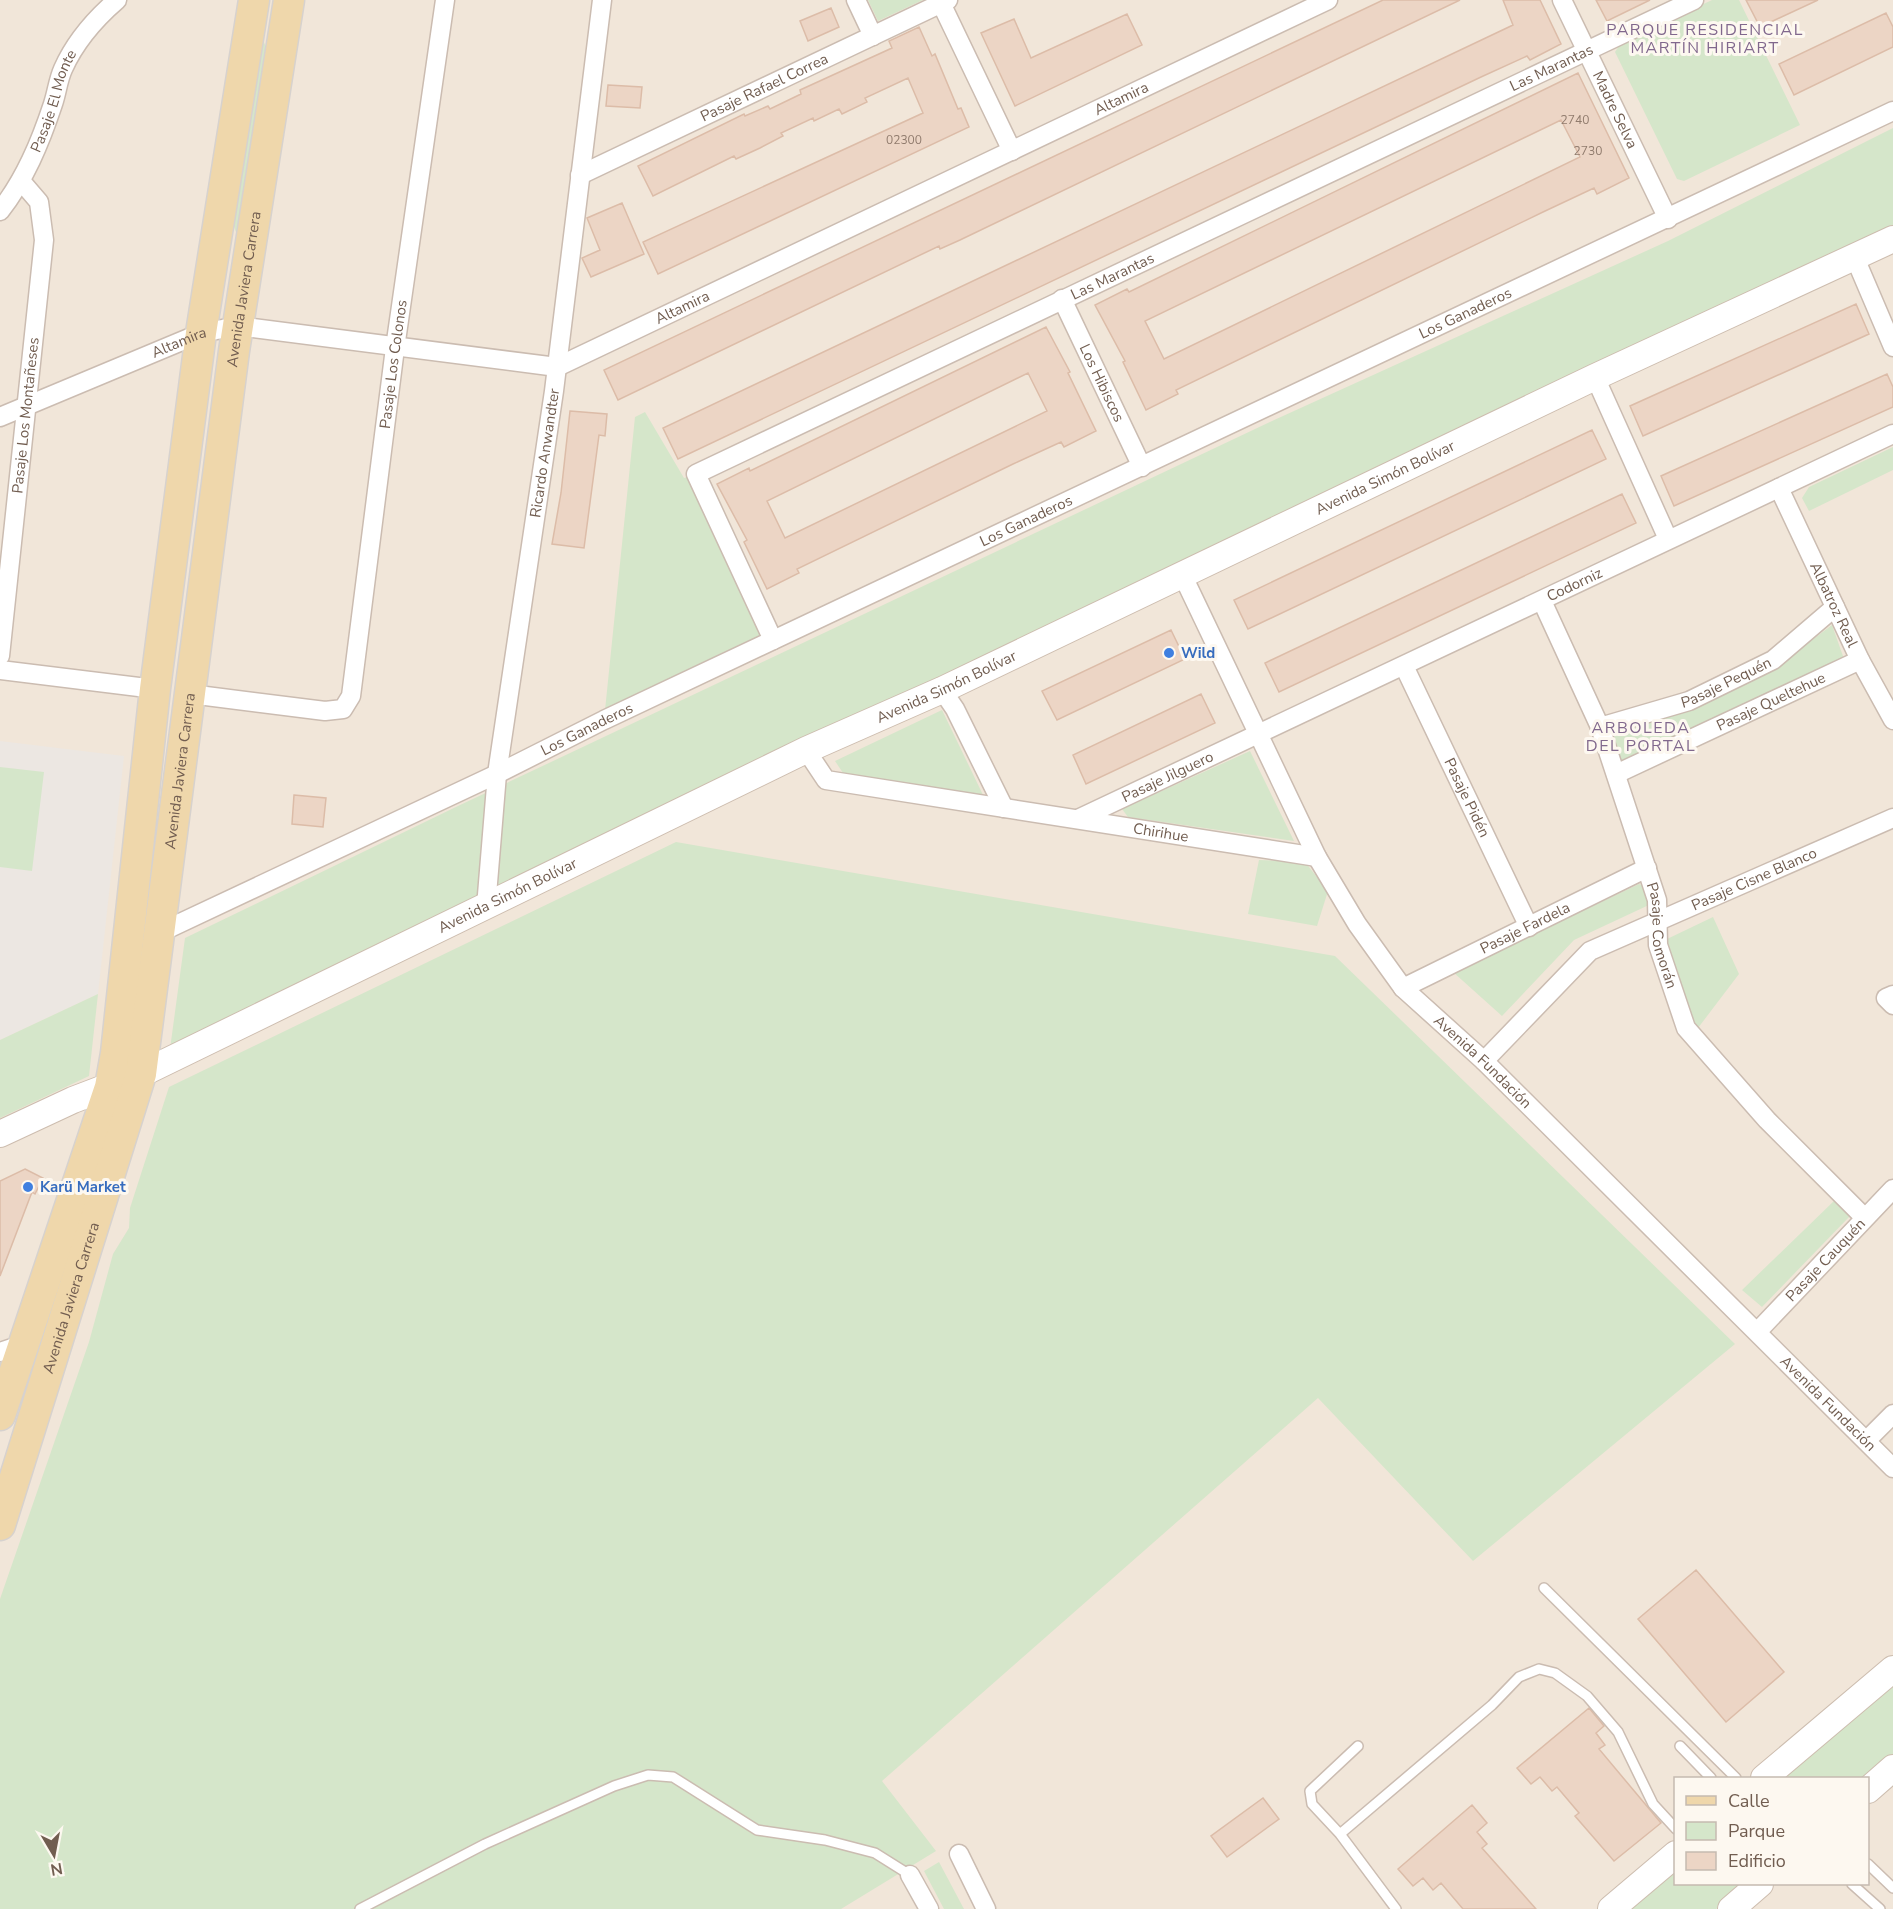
<svg xmlns="http://www.w3.org/2000/svg" width="1893" height="1909" viewBox="0 0 1893 1909" font-family="'Nunito Sans',sans-serif">
	<style>
		.residential { fill: #f1e6d9; fill-rule: evenodd }
		.industrial { fill: #ece7e2 }
		.green { fill: #d5e6ca }
		.building { fill: #ecd5c5; stroke: #dcbca8; stroke-width: 1.5; fill-rule: evenodd }
		.lines { fill: none; stroke-linecap: round; stroke-linejoin: round }
		.lane-casing { stroke: #cbbcb1; stroke-width: 12 }
		.street-casing { stroke: #cbbcb1; stroke-width: 21 }
		.secondary-casing { stroke: #cdbdaf; stroke-width: 28 }
		.primary-casing { stroke: #d7d2ce; stroke-width: 33 }
		.lane { stroke: #fff; stroke-width: 9 }
		.street { stroke: #fff; stroke-width: 18 }
		.secondary { stroke: #fff; stroke-width: 26 }
		.primary { stroke: #efd7ab; stroke-width: 30 }
		.shop-dot { fill: #3f7fe0; stroke: #fdf8f0; stroke-width: 2 }
		.labels { text-anchor: middle; stroke-width: 6; stroke-linejoin: round; paint-order: stroke }
		.number-label { font-size: 12px; fill: #907b6d }
		.street-label { font-size: 15px; fill: #715d50; stroke: #fdf8f0 }
		.shop-label { font-size: 15px; font-weight: bold; fill: #366cbe; stroke: #fdf8f0; text-anchor: start }
		.neighbourhood-label { font-size: 16px; letter-spacing: 1.5px; fill: #81688d; stroke: #fdf8f0 }
	</style>
	<rect width="100%" height="100%" fill="#faf4ea"/>
	<path class="residential" d="M0 0H1893V1909H0ZM1676 1778H1868V1884H1676Z"/>
	<path class="industrial" d="M0 741 124 756 98 994 0 1040Z"/>
	<path class="green" d="M868 0H923L878 21Z
		M1712 0H1739L1800 125 1684 181 1677 179 1615 52 1621 43Z
		M258 28 268 52 239 241 230 215Z
		M1893 128V226L170 1049 185 938 458 806 1272 421 1668 241Z
		M645 412 684 478 696 474 773 640 604 720 635 417Z
		M1893 447V470L1809 511 1802 498 1809 487Z
		M1832 625 1844 659 1630 760H1619L1611 729 1668 717 1772 670Z
		M942 710 984 797 843 773 835 761Z
		M1250 751 1294 841 1128 817 1122 809Z
		M0 767 44 772 32 871 0 867Z
		M676 842 1335 956 1735 1344 1473 1561 1318 1398 882 1781 936 1851 841 1909H0V1599L89 1342 113 1254 129 1228 130 1208 169 1087Z
		M1259 860 1305 862 1328 891 1317 926 1248 914Z
		M1639 884 1648 888 1651 904 1574 940 1502 1016 1453 972Z
		M1713 917 1739 974 1698 1028 1687 1010 1665 940Z
		M98 994 89 1076 0 1118V1040Z
		M1836 1199 1850 1216 1762 1307 1742 1290Z
		M1893 1684V1760L1868 1778H1782Z
		M939 1862 964 1909H944L924 1871Z
		M1675 1868 1676 1884H1746L1716 1909H1627Z"/>
	<path class="building" d="M1383 0H1460L960 240 940 249 939 246 618 400 604 370Z
		M1503 0H1540L1561 44 1530 60 1527 56 1481 77 678 459 663 428 1513 25Z
		M1596 0H1650L1607 21Z
		M1746 0H1818L1760 27Z
		M831 8 839 27 808 41 800 21Z
		M1886 13 1893 27V47L1794 95 1779 64Z
		M1127 14 1142 45 1015 106 981 33 1014 19 1031 58Z
		M919 27 932 56 935 54 958 109 961 108 969 127 658 274 643 242 923 113 908 78 865 98 867 102 842 114 839 109 814 121 813 118 781 133 783 136 760 148 736 159 734 156 653 196 638 166 744 114 745 116 768 106 770 109 801 94 800 90 892 48 889 41Z
		M1578 73 1629 178 1597 194 1594 188 1543 212 1176 390 1178 394 1146 410 1123 362 1125 361 1095 305 1127 289 1129 292ZM1561 120 1580 157 1164 359 1145 321Z
		M608 85 642 87 640 108 606 106Z
		M622 203 644 254 591 277 582 258 600 250 587 218Z
		M1856 304 1869 334 1643 436 1630 406Z
		M1046 327 1070 372 1068 373 1096 431 1064 447 1061 442 1013 464 797 569 799 573 767 589 744 542 747 540 717 484 749 468 750 471ZM1028 373 1047 411 785 538 767 501Z
		M1887 374 1893 387V407L1674 506 1661 476Z
		M570 411 607 414 605 436 599 435 584 548 552 544 561 493Z
		M1592 430 1606 459 1248 629 1234 600Z
		M1622 494 1636 523 1279 692 1265 663Z
		M1171 630 1185 659 1057 720 1042 691Z
		M1201 694 1215 723 1086 784 1073 755Z
		M294 795 326 798 323 827 292 824Z
		M25 1169 43 1178 35 1194 32 1192 0 1276V1181Z
		M1696 1570 1784 1672 1726 1722 1638 1619Z
		M1589 1708 1604 1726 1596 1733 1605 1745 1599 1749 1661 1823 1614 1861 1575 1816 1579 1813 1557 1787 1552 1791 1540 1777 1531 1784 1517 1768Z
		M1263 1798 1279 1819 1227 1857 1211 1836Z
		M1472 1805 1487 1823 1477 1832 1487 1844 1482 1848 1536 1909H1463L1441 1883 1433 1890 1423 1878 1413 1886 1398 1869Z"/>
	<g class="lines">
		<g class="lane-casing">
			<path id="lane" d="M1544 1588 1736 1778
				M1358 1746 1310 1791 1312 1804 1340 1834 1396 1909
				M1680 1746 1711 1778
				M1340 1834 1492 1705 1519 1677 1539 1669 1555 1673 1587 1696 1618 1732 1653 1804 1676 1829
				M1868 1864 1893 1888
				M1852 1884 1880 1909
				M360 1909 485 1844 614 1786 648 1775 673 1777 757 1830 825 1840 875 1853 910 1875"/>
		</g>
		<g class="street-casing">
			<g id="street">
				<path d="M856 0 873 36"/>
				<path id="s1" d="M1562 0 1668 219"/>
				<path d="M941 3 1012 151"/>
				<path id="s2" d="M580 175 948 0"/>
				<path id="s3" d="M0 211C25 179 40 143 53 104 57 92 58 80 63 69 75 42 95 19 117 0"/>
				<path d="M1855 258 1893 347"/>
				<path id="s4" d="M1062 299 1142 467"/>
				<path d="M1595 377 1668 539"/>
				<path id="s5" d="M0 417 201 333 238 326 557 367 1328 0"/>
				<path id="s6" d="M1779 488 1860 660 1893 720"/>
				<path id="s7" d="M1182 574 1317 857 1357 924 1403 988 1484 1061 1893 1468"/>
				<path id="s8" d="M1542 601 1600 727 1657 900 1658 945 1686 1028 1767 1120 1864 1217"/>
				<path id="s9" d="M773 640 696 474 1694 0"/>
				<path id="s10" d="M0 656 44 240 39 202 21 181"/>
				<path id="s11" d="M1404 666 1529 927"/>
				<path d="M0 670 155 689"/>
				<path d="M942 690 955 709 1004 808"/>
				<path id="s12" d="M190 694 325 711 343 709 351 696 395 348 445 0"/>
				<path id="s13" d="M1600 727 1689 701 1773 660 1835 607"/>
				<path id="s14" d="M806 750 826 780 1317 857"/>
				<path id="s15" d="M1616 774 1860 660"/>
				<path id="s16" d="M1078 819 1893 434"/>
				<path id="s17" d="M486 907 497 774 554 391 602 0"/>
				<path id="s18" d="M159 933 497 774 604 720 1893 111"/>
				<path id="s19" d="M1403 988 1647 868"/>
				<path d="M1893 995 1886 998 1893 1005"/>
				<path id="s20" d="M1484 1061 1590 951 1893 818"/>
				<path id="s21" d="M1758 1331 1893 1189"/>
				<path d="M0 1352 24 1344"/>
				<path d="M1867 1440 1893 1414"/>
				<path d="M959 1854 986 1909"/>
				<path d="M910 1875 929 1909"/>
			</g>
		</g>
		<g class="secondary-casing">
			<g id="secondary">
				<path id="s22" d="M0 1134 73 1100 141 1074 806 750 942 690 1595 377 1893 239"/>
				<path d="M1764 1778 1893 1669"/>
				<path d="M1868 1790 1893 1768"/>
				<path d="M1611 1909 1676 1854"/>
				<path d="M1731 1909 1760 1884"/>
			</g>
		</g>
		<g class="primary-casing">
			<g id="primary">
				<path d="M0 1415 110 1087 116 1053 155 689 201 333 254 0"/>
				<path id="s23" d="M0 1525 141 1074 234 351 289 0"/>
			</g>
		</g>
		<use href="#lane" class="lane"/>
		<use href="#street" class="street"/>
		<use href="#secondary" class="secondary"/>
		<use href="#primary" class="primary"/>
	</g>
	<g class="shop-dot">
		<circle cx="1169" cy="653" r="6"/>
		<circle cx="28" cy="1187" r="6"/>
	</g>
	<g class="labels">
		<g class="number-label">
			<text x="1575" y="124">2740</text>
			<text x="904" y="144">02300</text>
			<text x="1588" y="155">2730</text>
		</g>
		<g class="street-label">
			<text dy="5" stroke="none"><textPath href="#s9" startOffset="1130">Las Marantas</textPath></text>
			<text dy="5" stroke="none"><textPath href="#s2" startOffset="204">Pasaje Rafael Correa</textPath></text>
			<text dy="5" stroke="none"><textPath href="#s5" startOffset="1202">Altamira</textPath></text>
			<text dy="5" stroke="none"><textPath href="#s3" startOffset="123">Pasaje El Monte</textPath></text>
			<text dy="5" stroke="none"><textPath href="#s1" startOffset="122">Madre Selva</textPath></text>
			<text dy="5" stroke="none"><textPath href="#s9" startOffset="644">Las Marantas</textPath></text>
			<text dy="5" stroke="none"><textPath href="#s23" startOffset="1264">Avenida Javiera Carrera</textPath></text>
			<text dy="5" stroke="none"><textPath href="#s5" startOffset="716">Altamira</textPath></text>
			<text dy="5" stroke="none"><textPath href="#s18" startOffset="1446">Los Ganaderos</textPath></text>
			<text dy="5" stroke="none"><textPath href="#s5" startOffset="194">Altamira</textPath></text>
			<text dy="5" stroke="none"><textPath href="#s12" startOffset="504">Pasaje Los Colonos</textPath></text>
			<text dy="5" stroke="none"><textPath href="#s4" startOffset="93">Los Hibiscos</textPath></text>
			<text dy="5" stroke="none"><textPath href="#s10" startOffset="242">Pasaje Los Montañeses</textPath></text>
			<text dy="5" stroke="none"><textPath href="#s17" startOffset="458">Ricardo Anwandter</textPath></text>
			<text dy="5" stroke="none"><textPath href="#s22" startOffset="1533">Avenida Simón Bolívar</textPath></text>
			<text dy="5" stroke="none"><textPath href="#s18" startOffset="960">Los Ganaderos</textPath></text>
			<text dy="5" stroke="none"><textPath href="#s16" startOffset="549">Codorniz</textPath></text>
			<text dy="5" stroke="none"><textPath href="#s6" startOffset="129">Albatroz Real</textPath></text>
			<text dy="5" stroke="none"><textPath href="#s13" startOffset="134">Pasaje Pequén</textPath></text>
			<text dy="5" stroke="none"><textPath href="#s22" startOffset="1047">Avenida Simón Bolívar</textPath></text>
			<text dy="5" stroke="none"><textPath href="#s15" startOffset="171">Pasaje Queltehue</textPath></text>
			<text dy="5" stroke="none"><textPath href="#s18" startOffset="474">Los Ganaderos</textPath></text>
			<text dy="5" stroke="none"><textPath href="#s23" startOffset="778">Avenida Javiera Carrera</textPath></text>
			<text dy="5" stroke="none"><textPath href="#s16" startOffset="99">Pasaje Jilguero</textPath></text>
			<text dy="5" stroke="none"><textPath href="#s11" startOffset="146">Pasaje Pidén</textPath></text>
			<text dy="5" stroke="none"><textPath href="#s14" startOffset="375">Chirihue</textPath></text>
			<text dy="5" stroke="none"><textPath href="#s20" startOffset="332">Pasaje Cisne Blanco</textPath></text>
			<text dy="5" stroke="none"><textPath href="#s22" startOffset="561">Avenida Simón Bolívar</textPath></text>
			<text dy="5" stroke="none"><textPath href="#s19" startOffset="136">Pasaje Fardela</textPath></text>
			<text dy="5" stroke="none"><textPath href="#s8" startOffset="357">Pasaje Comorán</textPath></text>
			<text dy="5" stroke="none"><textPath href="#s7" startOffset="579">Avenida Fundación</textPath></text>
			<text dy="5" stroke="none"><textPath href="#s21" startOffset="98">Pasaje Cauquén</textPath></text>
			<text dy="5" stroke="none"><textPath href="#s23" startOffset="238">Avenida Javiera Carrera</textPath></text>
			<text dy="5" stroke="none"><textPath href="#s7" startOffset="1065">Avenida Fundación</textPath></text>
		</g>
		<g class="shop-label">
			<text x="1181" y="658">Wild</text>
			<text x="40" y="1192">Karü Market</text>
		</g>
		<g class="neighbourhood-label">
			<text x="1705" y="35">PARQUE RESIDENCIAL<tspan x="1705" dy="18">MARTÍN HIRIART</tspan></text>
			<text x="1641" y="733">ARBOLEDA<tspan x="1641" dy="18">DEL PORTAL</tspan></text>
		</g>
	</g>
	<rect x="1674" y="1777" width="195" height="108" fill="#fdf8f0" stroke="#c5bab0" stroke-width="1.5"/>
	<rect x="1686" y="1796" width="30" height="9" fill="#efd7ab" stroke="#c5bab0" stroke-width="1.5"/>
	<text x="1728" y="1807" font-size="18" fill="#715d50">Calle</text>
	<rect x="1686" y="1822" width="30" height="18" fill="#d5e6ca" stroke="#c5bab0" stroke-width="1.5"/>
	<text x="1728" y="1837" font-size="18" fill="#715d50">Parque</text>
	<rect x="1686" y="1852" width="30" height="18" fill="#ecd5c5" stroke="#c5bab0" stroke-width="1.5"/>
	<text x="1728" y="1867" font-size="18" fill="#715d50">Edificio</text>
	<g transform="translate(54 1855) rotate(170)" stroke="#fdf8f0" stroke-width="4.5" paint-order="stroke">
	<path d="M0-4.5L10 22L0 15L-10 22Z" fill="#715d50"/>
	<text y="-9" font-size="16" font-weight="bold" text-anchor="middle" fill="#715d50">N</text>
	</g>
</svg>
